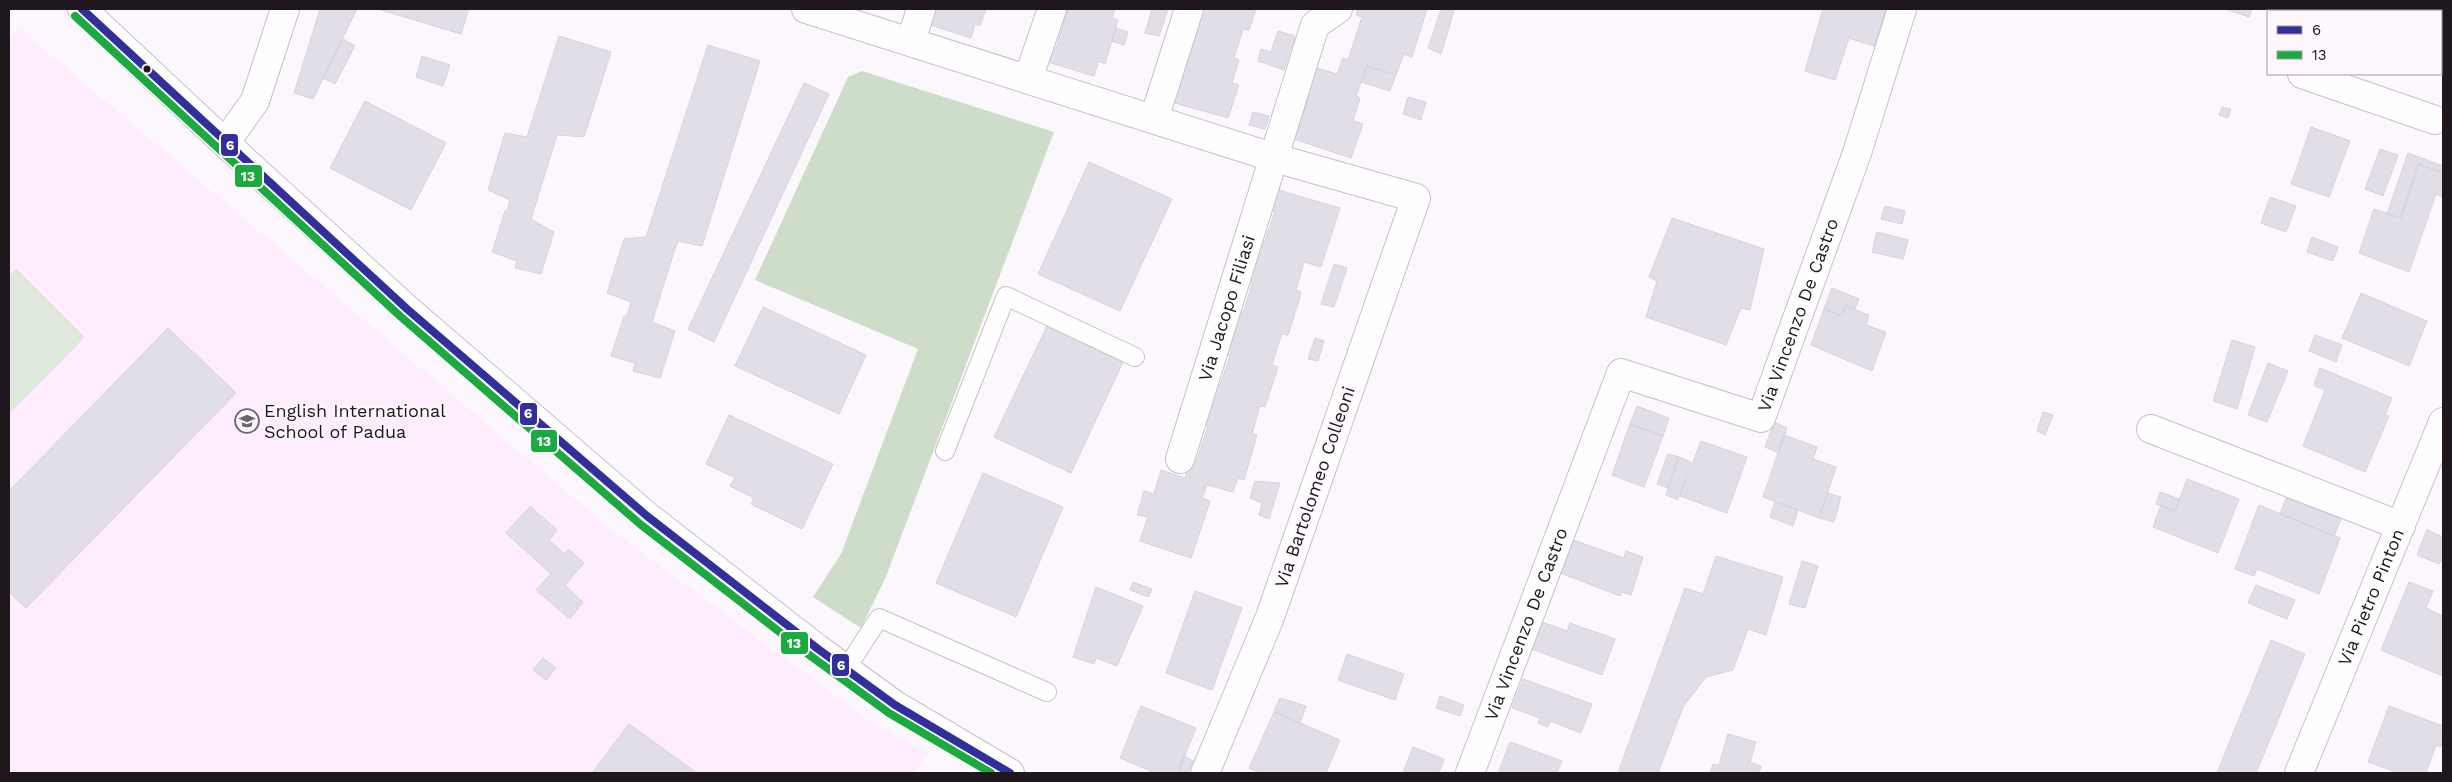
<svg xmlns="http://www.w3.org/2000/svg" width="2452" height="782" viewBox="0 0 2452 782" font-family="'Work Sans',sans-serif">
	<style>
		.built { fill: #feeefd }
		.green { fill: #dee9dc }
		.forest { fill: #cdddca }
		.building { fill: #e2dee7; stroke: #d6d3da }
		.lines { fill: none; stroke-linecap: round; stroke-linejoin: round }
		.service-casing { stroke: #c6c1c6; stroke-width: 20 }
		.minor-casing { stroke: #c6c1c6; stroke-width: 30 }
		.tertiary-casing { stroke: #c6c1c6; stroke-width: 30 }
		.service { stroke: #fffeff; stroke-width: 18 }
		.minor { stroke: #fffeff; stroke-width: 28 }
		.tertiary { stroke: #fffeff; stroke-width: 28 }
		.bus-1-casing { stroke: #fdf6fd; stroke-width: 11 }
		.bus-2-casing { stroke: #fdf6fd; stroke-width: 11 }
		.bus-1 { stroke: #312f9a; stroke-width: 8 }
		.bus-2 { stroke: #1baa40; stroke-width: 8 }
		.bus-dot { fill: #1e181e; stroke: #fdf6fd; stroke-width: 2 }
		.labels { text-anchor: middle; stroke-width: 4; stroke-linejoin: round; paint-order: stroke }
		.street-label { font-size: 18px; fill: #1e181e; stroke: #fdf6fd }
		.poi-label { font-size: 18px; fill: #1e181e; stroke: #fdf6fd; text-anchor: start }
		.line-badge { stroke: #fdf6fd; stroke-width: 2 }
		.badge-label { font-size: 14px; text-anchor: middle; font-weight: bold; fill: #fff }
	</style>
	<rect width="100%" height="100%" fill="#fcf7fc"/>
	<path class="built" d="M19 28 614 532 873 723 929 753 914 773H9V39Z"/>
	<path class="green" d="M16 268 85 337 9 414V276Z"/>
	<path class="forest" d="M862 71 1054 132 885 579 861 628 813 597 841 554 918 349 755 280 848 77Z"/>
	<path class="building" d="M320 9H357L313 99 294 93Z
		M378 9H469L461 34Z
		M934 9H986L980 26 975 24 971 38 924 23Z
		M1068 9H1115L1112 18 1118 20 1105 64 1099 61 1094 76 1045 61 1050 46 1056 48Z
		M1152 9H1168L1159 36 1145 33Z
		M1202 9H1256L1249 30 1243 29 1234 58 1239 60 1232 83 1239 85 1228 118 1168 101 1172 86 1179 87 1192 45 1186 43Z
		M1358 9H1427L1412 57 1404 54 1396 75 1367 66 1356 96 1360 98 1353 121 1363 124 1351 158 1291 138 1297 118H1302L1311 89 1306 87 1313 67 1337 74 1343 58 1348 60 1362 17 1356 15Z
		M1441 9 1454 11 1441 54 1428 48Z
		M1823 9H1886L1874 46 1849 38 1835 80 1805 71Z
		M2225 9H2252L2249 17Z
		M2316 9H2420L2419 11H2315Z
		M1116 28 1128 32 1124 45 1112 41Z
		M1278 31 1295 36 1284 70 1258 61 1261 49 1271 52Z
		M559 36 611 52 584 137 557 135 531 219 554 232 541 274 515 268 517 261 492 252 505 211H507L510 200 488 190 505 133 527 137Z
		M343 39 355 46 335 84 323 78Z
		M708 45 760 61 702 246 678 241 673 255 652 322 675 331 660 378 633 371 635 363 611 356 624 316H627L631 302 607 293 624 239 646 237Z
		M422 56 450 65 443 86 416 77Z
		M1367 66 1396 75 1390 91 1361 82Z
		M804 83 829 94 714 342 688 329Z
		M1408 97 1426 102 1421 120 1403 114Z
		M365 101 446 143 411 210 330 168Z
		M2222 107 2231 109 2228 118 2219 115Z
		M1253 112 1269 116 1265 129 1249 125Z
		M2311 127 2350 141 2329 197 2291 184Z
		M2380 149 2398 155 2383 196 2365 189Z
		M2408 153 2443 166V173L2418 164 2401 218 2387 214Z
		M1089 162 1172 199 1120 311 1038 274Z
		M2418 164 2443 173V197L2436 194 2409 272 2359 253 2374 209 2401 218Z
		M1275 189 1340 208 1321 267 1304 262 1296 290 1301 292 1300 297 1288 335 1282 334 1279 343 1272 365 1278 367 1265 407 1260 406 1252 434 1257 435 1244 480 1238 478 1233 492 1207 485 1202 498 1210 501 1191 558 1140 541 1148 517 1137 515 1144 491 1154 494 1161 470 1185 478 1192 457 1197 459 1208 426 1203 424 1216 384 1220 385 1230 356 1226 354 1238 312 1243 313 1252 284 1247 283 1260 240 1265 241 1275 211 1269 208Z
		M2270 197 2296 206 2286 232 2261 223Z
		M1885 206 1905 211 1902 224 1881 219Z
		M1672 218 1764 249 1750 310 1741 308 1726 345 1646 317 1657 281 1649 277Z
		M1877 232 1908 240 1903 259 1872 252Z
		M2312 237 2338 247 2333 261 2307 252Z
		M1334 264 1347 268 1334 307 1321 304Z
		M1832 288 1859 299 1855 309 1845 306 1842 316 1824 309Z
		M2361 293 2427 321 2409 366 2342 338Z
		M1845 306 1869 315 1866 325 1886 332 1872 371 1811 345 1824 309 1842 316Z
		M763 307 866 355 839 414 735 366Z
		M1047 326 1123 362 1071 473 994 437Z
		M168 328 236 393 26 608 9 592V491Z
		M2315 335 2342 345 2336 362 2309 351Z
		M1315 338 1324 341 1318 361 1308 359Z
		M2232 340 2255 347 2237 409 2213 401Z
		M2268 363 2288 371 2267 422 2248 415Z
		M2320 368 2392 398 2385 415 2389 416 2365 472 2303 446 2325 390 2314 385Z
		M1637 406 1669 418 1663 436 1630 424Z
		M2043 412 2053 415 2045 435 2037 431Z
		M729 415 833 464 802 529 751 504 754 498 730 486 735 478 706 464Z
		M1774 422 1787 428 1779 453 1765 447Z
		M1630 424 1663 436 1644 487 1612 475Z
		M1784 435 1817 447 1813 459 1836 467 1819 518 1763 497Z
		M1701 441 1747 457 1727 513 1680 496Z
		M1668 454 1679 457 1668 488 1657 484Z
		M1679 457 1691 462 1678 500 1666 495Z
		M983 473 1063 507 1016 617 936 583Z
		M2187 479 2239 499 2218 553 2153 527 2161 505 2175 511Z
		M1255 481 1280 483 1269 519 1259 515 1262 503 1250 498Z
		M2160 492 2179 499 2175 511 2156 504Z
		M1828 493 1841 497 1834 522 1819 518Z
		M2286 498 2341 519 2334 536 2280 514Z
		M1775 502 1798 510 1793 526 1770 517Z
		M2259 505 2340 538 2319 594 2257 569 2254 576 2235 569Z
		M530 506 557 530 549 540 564 554 569 549 584 563 565 585 583 602 570 619 536 590 551 574 506 533Z
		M2427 530 2443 537V558L2439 564 2417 555Z
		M1562 536 1624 558 1626 551 1643 557 1631 595 1621 592 1620 596 1550 569Z
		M1716 556 1783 577 1766 635 1748 629 1733 670 1706 677 1683 707 1658 773H1618L1685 588 1703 594Z
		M1802 561 1818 566 1805 608 1789 604Z
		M1133 582 1152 589 1149 597 1130 590Z
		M2409 582 2433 591 2426 608 2443 616V676L2381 650Z
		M2256 585 2295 600 2287 619 2248 603Z
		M1096 587 1143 606 1117 666 1096 658 1094 664 1073 657Z
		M1195 591 1242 608 1212 690 1166 673Z
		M1539 621 1567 631 1570 623 1615 639 1602 675 1529 648Z
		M2271 640 2305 654 2273 732 2256 773H2217Z
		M1347 654 1404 674 1395 700 1338 680Z
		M543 658 556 668 546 680 533 670Z
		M1523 679 1592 704 1581 733 1550 721 1548 727 1538 723 1540 718 1512 708Z
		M1440 696 1464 705 1460 716 1436 708Z
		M1280 698 1306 706 1300 723 1274 712Z
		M1141 706 1196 728 1178 773H1155L1120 758Z
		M2389 706 2443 726V740L2441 747 2436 745 2426 773H2399L2368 762Z
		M1274 712 1340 740 1326 773H1261L1249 768Z
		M629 724 697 773H592Z
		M1728 734 1756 742 1750 762 1761 766 1759 773H1710L1713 764 1719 765Z
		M1510 742 1562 761 1557 773H1498Z
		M1413 747 1444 759 1439 773H1403Z
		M1184 756 1193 761 1188 773H1178Z"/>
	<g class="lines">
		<g class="service-casing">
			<path id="service" d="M945 451 1006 296 1135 357
				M846 669 879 618 1047 692"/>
		</g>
		<g class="minor-casing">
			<g id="minor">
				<path d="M806 9 1275 158 1416 198 1270 617 1205 773"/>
				<path d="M911 41 921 9"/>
				<path d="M2302 74 2435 120"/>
				<path d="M1028 79 1052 9"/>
				<path d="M1154 119 1189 9"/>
				<path d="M225 143 255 101 285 9"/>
				<path d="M2151 429 2401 526"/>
				<path id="s1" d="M1180 459 1315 25 1338 9"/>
				<path id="s2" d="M1470 773 1621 373 1761 418 1857 153 1902 9"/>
				<path id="s3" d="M2299 773 2443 422"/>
			</g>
		</g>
		<g class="tertiary-casing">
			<path id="tertiary" d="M82 9 225 143 407 309 647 516 818 649 895 705 1010 773"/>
		</g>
		<use href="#service" class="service"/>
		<use href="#minor" class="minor"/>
		<use href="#tertiary" class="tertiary"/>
		<g class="bus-1-casing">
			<path id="bus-1" d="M82 9 407 309 647 516 818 649 895 705 1010 773"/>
		</g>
		<g class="bus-2-casing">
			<path id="bus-2" d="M75 16 400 316 640 524 812 657 889 713 991 773"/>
		</g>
		<use href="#bus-1" class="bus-1"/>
		<use href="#bus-2" class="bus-2"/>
	</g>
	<defs>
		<g id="school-ring" transform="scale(1.25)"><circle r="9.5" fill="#fdf6fd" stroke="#6c666c" stroke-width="1.5"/><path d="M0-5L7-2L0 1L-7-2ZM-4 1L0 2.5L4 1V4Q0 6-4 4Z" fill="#6c666c"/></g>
	</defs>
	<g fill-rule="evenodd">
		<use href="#school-ring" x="247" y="421"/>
	</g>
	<circle class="bus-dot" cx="147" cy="69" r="4.5"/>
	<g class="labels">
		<g class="street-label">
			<text dy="6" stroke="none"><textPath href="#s1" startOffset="158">Via Jacopo Filiasi</textPath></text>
			<text dy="6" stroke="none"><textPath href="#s2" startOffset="684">Via Vincenzo De Castro</textPath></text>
			<text transform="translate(1315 487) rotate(-71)" y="6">Via Bartolomeo Colleoni</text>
			<text dy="6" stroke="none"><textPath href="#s3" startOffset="190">Via Pietro Pinton</textPath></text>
			<text dy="6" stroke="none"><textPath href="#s2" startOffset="159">Via Vincenzo De Castro</textPath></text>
		</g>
		<g class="poi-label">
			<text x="264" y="417">English International<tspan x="264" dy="21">School of Padua</tspan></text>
		</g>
	</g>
	<g class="line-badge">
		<rect x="220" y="133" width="19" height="24" rx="5" fill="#312f9a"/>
		<rect x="234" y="164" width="29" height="24" rx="5" fill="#1baa40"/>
		<rect x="519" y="402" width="19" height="24" rx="5" fill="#312f9a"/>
		<rect x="530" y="429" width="28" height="24" rx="5" fill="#1baa40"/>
		<rect x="780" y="631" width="29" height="24" rx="5" fill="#1baa40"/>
		<rect x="831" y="653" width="19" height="24" rx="5" fill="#312f9a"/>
	</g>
	<g class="badge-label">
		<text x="230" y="150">6</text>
		<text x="248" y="181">13</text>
		<text x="528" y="418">6</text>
		<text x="544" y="446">13</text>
		<text x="794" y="648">13</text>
		<text x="841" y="670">6</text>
	</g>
	<rect width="2452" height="782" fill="none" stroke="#1e181e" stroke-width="20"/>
	<rect x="2267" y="10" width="175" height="65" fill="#fdf6fd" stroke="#a49da4"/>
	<rect x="2277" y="26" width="25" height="8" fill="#312f9a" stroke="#a49da4"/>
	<text x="2312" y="35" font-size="15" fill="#1e181e">6</text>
	<rect x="2277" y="51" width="25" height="8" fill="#1baa40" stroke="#a49da4"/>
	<text x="2312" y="60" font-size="15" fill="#1e181e">13</text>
</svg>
